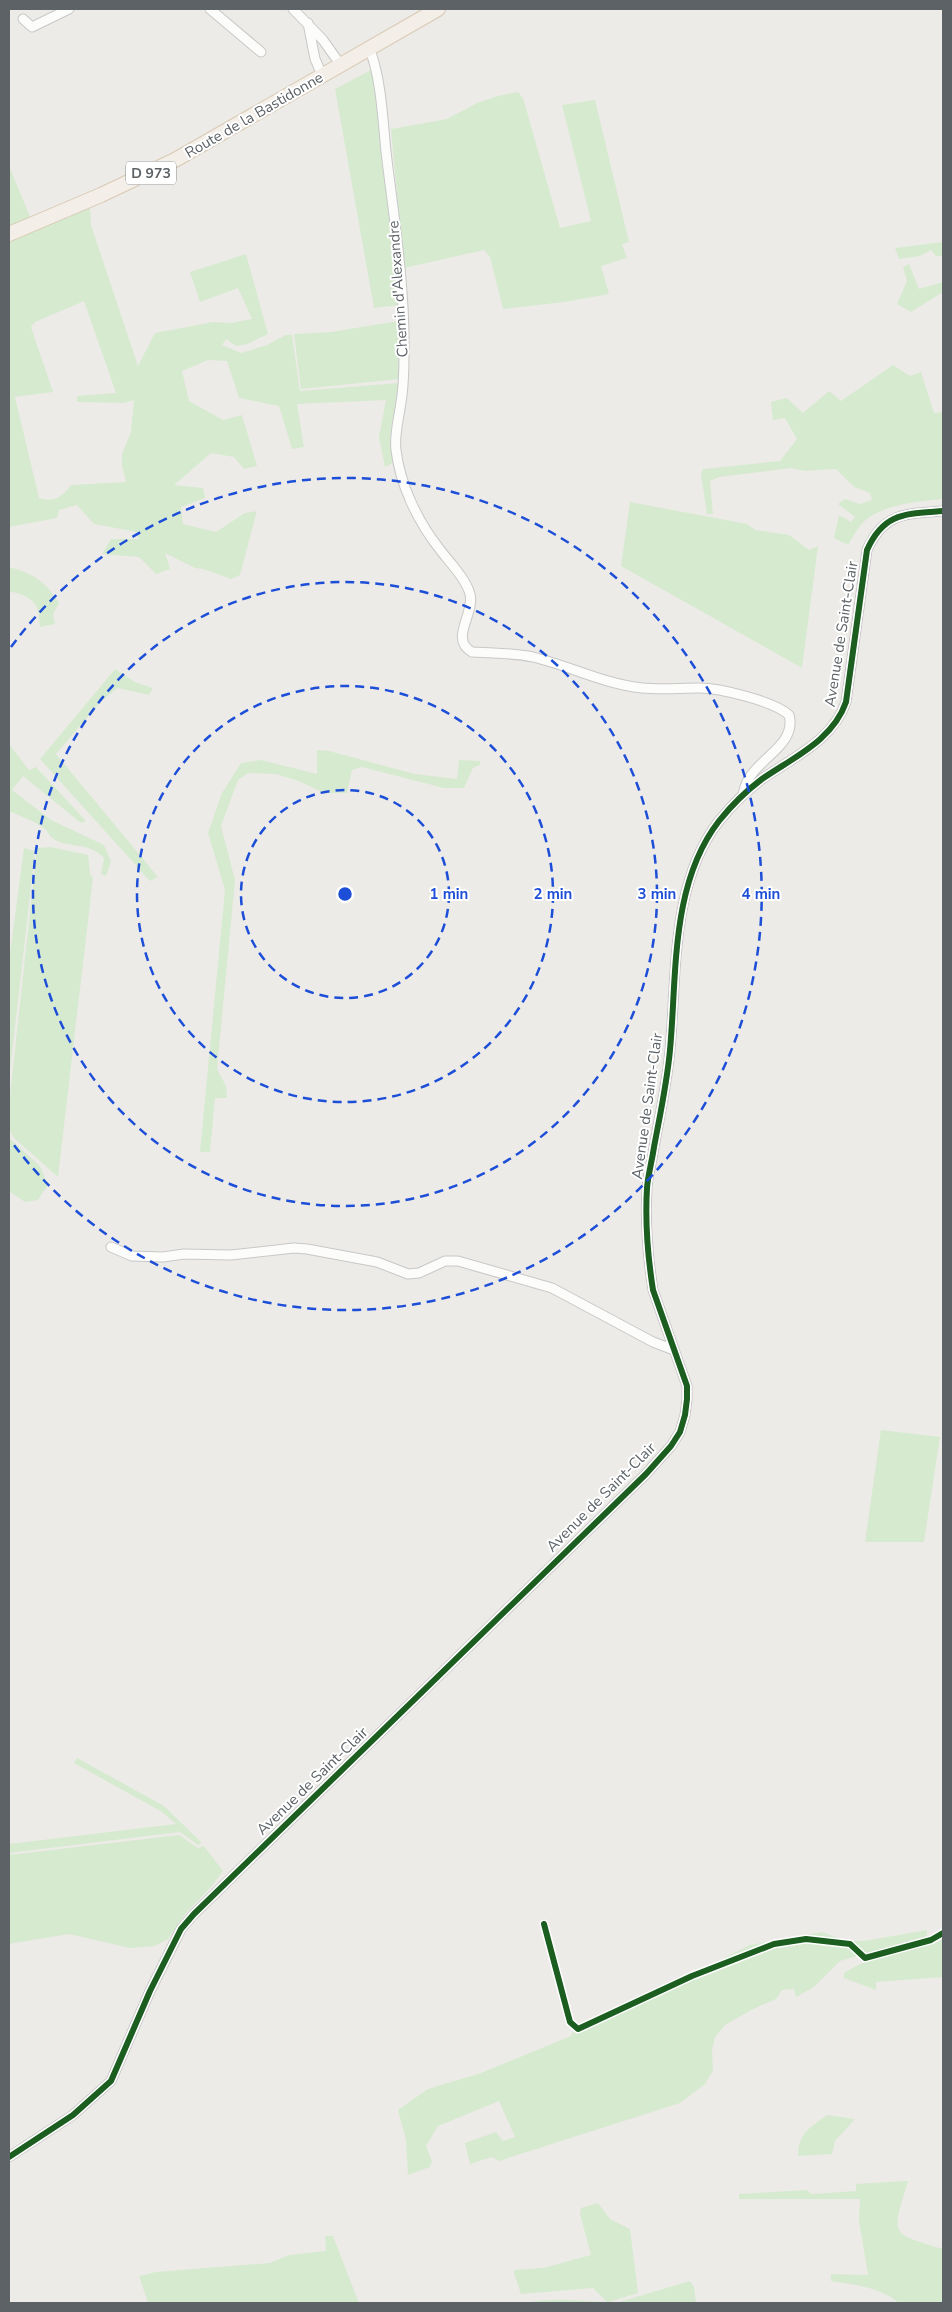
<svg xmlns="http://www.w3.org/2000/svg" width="952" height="2312" viewBox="0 0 952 2312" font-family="'Nunito Sans',sans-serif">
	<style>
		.green { fill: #d6ead0; fill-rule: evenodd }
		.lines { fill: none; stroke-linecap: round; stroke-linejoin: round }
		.minor-casing { stroke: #c8c8c8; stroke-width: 11 }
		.primary-casing { stroke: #d8c9b3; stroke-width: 16 }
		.minor { stroke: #fcfcfb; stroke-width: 9 }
		.primary { stroke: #f3efe8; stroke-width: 14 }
		.cycleway-casing { stroke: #fff; stroke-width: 9 }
		.cycleway { stroke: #1b5e20; stroke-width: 6 }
		.ring { fill: none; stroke: #1d4ed8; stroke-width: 2.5; stroke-dasharray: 9 6 }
		.labels { text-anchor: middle; stroke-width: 4; stroke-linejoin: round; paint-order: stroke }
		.shield { fill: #fff; stroke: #8d9194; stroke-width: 1 }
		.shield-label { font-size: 14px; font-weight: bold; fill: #5c6266 }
		.street-label { font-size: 15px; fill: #5c6266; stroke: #fff }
		.centre { fill: #1d4ed8; stroke: #fff; stroke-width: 2.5 }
		.ring-label { font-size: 15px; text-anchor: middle; font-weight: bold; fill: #1d4ed8; stroke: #fff; stroke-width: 4; stroke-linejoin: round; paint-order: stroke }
	</style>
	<rect width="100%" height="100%" fill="#edebe7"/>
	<path class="green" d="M373 69 400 305 374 308 335 89Z
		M518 92 523 98 560 228 591 221 562 105 595 100 629 242 622 244 627 258 601 266 609 294 564 302 503 309 490 257 484 250 404 268 391 129 447 119 477 103 498 96Z
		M9 166 31 219 9 228Z
		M90 208 91 225 138 366 155 333 213 322 231 323 252 319 238 288 200 302 190 272 246 254 268 334 247 344 236 346 226 339 222 345 241 353 267 345 286 335H292L300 391 399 383 391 429 395 462 385 467 379 437 386 400 297 404 304 447 292 449 279 406 239 398 227 361 208 360 182 371 189 401 223 420 242 415 257 466 244 469 234 457 211 453 174 485 203 488 205 498 181 507 183 524 216 532 245 513 257 511 240 575 231 579 203 569 195 568 165 553 170 569 156 574 139 557 102 554 111 539H139L137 532 94 524 77 505 59 510 57 518 9 527V240ZM84 301 116 393 77 396V402L124 403 134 400 131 432 122 454V466L126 482 71 485C62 497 54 503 39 498L15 397 53 392 31 327 35 322Z
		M943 242V256H936L931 250 920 256 899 259 895 248Z
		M909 264 919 289 943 282V292L911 312 897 304 907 281 903 267Z
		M399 321 400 379 301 389 294 334 331 332Z
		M893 365 910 376 921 372 934 413 943 412V499C917 502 889 503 867 519 859 525 853 537 848 545L834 538 839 515 851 522 855 517 838 504 845 499 860 504 872 500 870 493 854 487 836 469 805 471 791 468 719 477 710 481 713 514H707L701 474 703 469 780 461 797 439 785 418 773 420 771 402 787 398 803 413 829 391 841 401Z
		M630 502 747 524 755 530 789 535 809 550 818 546 802 668 621 566Z
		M9 567C33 573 46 582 59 603L53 614 55 624 40 627C39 621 39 616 38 611 36 599 19 592 9 592Z
		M115 669 135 682 153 688 149 695 118 688 102 700 56 754 158 877 150 881 40 759Z
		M9 744 29 770 36 767 86 821 81 823 23 776 12 790 51 820 104 845 111 861 106 876 101 874 104 858C87 840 67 850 51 837 48 834 47 830 44 828 34 821 20 816 9 811Z
		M317 750 329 751 415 774 457 779 459 760 480 761V765L473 768 464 788H444L362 767 352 770 347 793H324L299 781 276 774 248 773 238 780 221 826 235 880 217 1069 226 1086 227 1098H215L210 1152H200L225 890 208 833 222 793 241 763 261 760 317 774Z
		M51 847 88 855 90 874 93 878 58 1177 14 1138 9 1129V1104L37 848Z
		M24 848 35 851 9 1080V961Z
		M9 1138 40 1166 48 1185 38 1200 25 1202 9 1191Z
		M881 1430 940 1437 924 1542H865Z
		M77 1758 164 1806 202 1843 198 1845 180 1832 9 1853V1844L176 1824 162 1812 74 1763Z
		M179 1835 198 1848 204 1846 223 1871 211 1887 185 1914 168 1939 155 1946 130 1948 69 1934 9 1944V1855Z
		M927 1930V1936L840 1961 814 1987 796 1997 794 1989 782 1990 776 1999 751 2010 725 2025 715 2037 712 2050 713 2071 705 2084 680 2103 499 2161 492 2157 470 2164 465 2143 496 2132 503 2141 515 2137 499 2101 438 2126 426 2146 432 2161 430 2167 408 2175 406 2140 398 2110 428 2089 481 2073 571 2036 575 2028 654 1993 750 1945 822 1932 846 1941H864Z
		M943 1938V1977L876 1982V1990L844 1978V1973C873 1954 911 1952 943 1938Z
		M827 2115 855 2119 835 2141 832 2154 798 2156C798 2134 810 2127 827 2115Z
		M905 2181H908C892 2236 888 2232 943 2249V2303H899C880 2287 855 2285 831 2281V2274L868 2275 859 2221 860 2199H739V2194L807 2190 811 2194 856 2191V2184Z
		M598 2203 610 2219 630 2229 638 2293 609 2302 616 2303 690 2281 694 2287 696 2303H526C552 2297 580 2301 607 2302L593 2288 521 2294 514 2273V2270L543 2268 591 2255 580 2214 581 2208Z
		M325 2236H333L359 2303H148L139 2276 156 2272 270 2263 289 2255 326 2251Z"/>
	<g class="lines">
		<g class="minor-casing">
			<path id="minor" d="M210 9 261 52
				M293 9 323 40 340 64
				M23 19 32 27 69 9
				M308 23 315 59 322 75
				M369 48C381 75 383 122 386 152 394 218 405 286 404 352 404 369 404 385 401 402 399 418 394 434 396 450 400 484 417 520 438 547 448 561 465 577 470 594 475 614 449 639 472 652 493 653 513 653 533 657 570 666 604 684 642 688 661 690 680 688 699 688 719 688 774 701 789 715 797 744 759 758 748 780 745 785 744 790 743 795
				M111 1247 132 1256 163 1257 184 1254 231 1255 294 1248 307 1249 377 1262 408 1274 419 1273 445 1261H458L552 1288 653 1342 674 1350
				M9 2157 73 2115 111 2081 150 1991 181 1929 194 1914 646 1474 671 1446 680 1432 685 1415 687 1399V1386L653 1290C648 1258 645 1221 647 1188 648 1175 652 1161 654 1147 660 1115 667 1083 670 1050 677 976 670 884 719 821 731 806 746 791 762 779 794 757 833 740 846 702L867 550C884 512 906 514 943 511"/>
		</g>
		<g class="primary-casing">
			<path id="primary" d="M9 234 101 195 175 160 438 9"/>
		</g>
		<use href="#minor" class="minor"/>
		<use href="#primary" class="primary"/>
		<g class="cycleway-casing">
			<path id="cycleway" d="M544 1924 570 2022 578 2029 692 1976 774 1944 806 1939 850 1944 865 1958 931 1940 943 1933
				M9 2157 73 2115 111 2081 150 1991 181 1929 194 1914 646 1474 671 1446 680 1432 685 1415 687 1399V1386L653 1290C648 1258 645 1221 647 1188 648 1175 652 1161 654 1147 660 1115 667 1083 670 1050 677 976 670 884 719 821 731 806 746 791 762 779 794 757 833 740 846 702L867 550C884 512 906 514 943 511"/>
		</g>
		<use href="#cycleway" class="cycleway"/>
	</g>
	<g class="ring">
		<circle cx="345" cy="894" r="104"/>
		<circle cx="345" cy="894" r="208"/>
		<circle cx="345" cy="894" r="312"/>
		<path d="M11 647A416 416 0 1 1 11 1141"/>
	</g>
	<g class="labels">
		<rect class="shield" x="126" y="161.5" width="50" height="23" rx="4"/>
		<g class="shield-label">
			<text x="151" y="178">D 973</text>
		</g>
		<g class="street-label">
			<text transform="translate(254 115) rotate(-30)" y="5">Route de la Bastidonne</text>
			<text transform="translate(398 289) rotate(-94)" y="5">Chemin d'Alexandre</text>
			<text transform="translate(841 634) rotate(-81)" y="5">Avenue de Saint-Clair</text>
			<text transform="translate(647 1106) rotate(-82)" y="5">Avenue de Saint-Clair</text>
			<text transform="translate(601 1497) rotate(-45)" y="5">Avenue de Saint-Clair</text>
			<text transform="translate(312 1781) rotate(-44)" y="5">Avenue de Saint-Clair</text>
		</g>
	</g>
	<circle cx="345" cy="894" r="8" class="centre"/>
	<g class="ring-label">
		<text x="449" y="899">1 min</text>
		<text x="553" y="899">2 min</text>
		<text x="657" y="899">3 min</text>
		<text x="761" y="899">4 min</text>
	</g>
	<rect width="952" height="2312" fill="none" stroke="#5c6266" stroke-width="20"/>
</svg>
